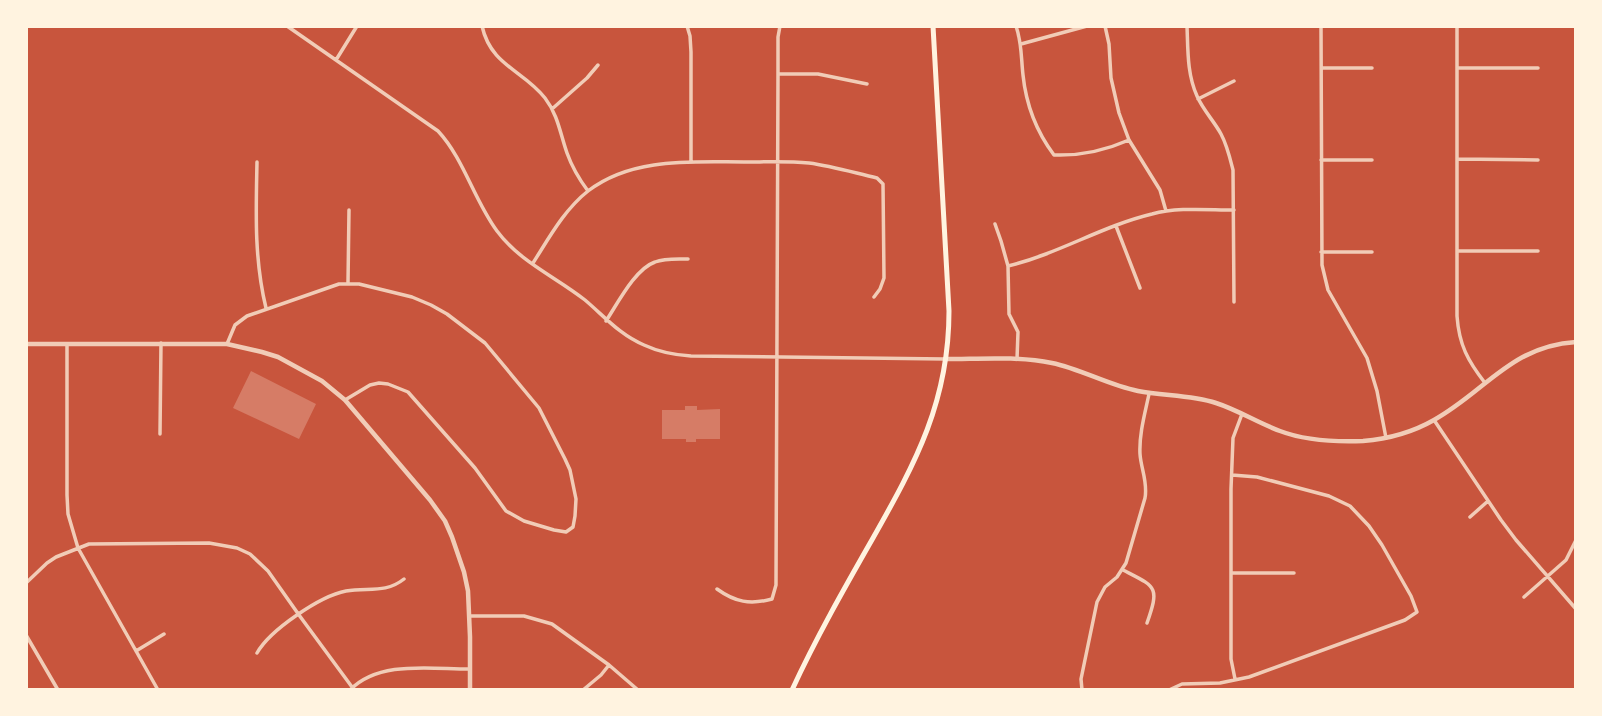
<svg xmlns="http://www.w3.org/2000/svg" width="1602" height="716" viewBox="0 0 1602 716" font-family="'PT Sans Narrow',sans-serif">
	<style>
		.building { fill: #d67c66 }
		.lines { fill: none; stroke-linecap: round; stroke-linejoin: round }
		.minor { stroke: #f1ccb7; stroke-width: 3.5 }
		.tertiary { stroke: #f1ccb7; stroke-width: 4.5 }
		.primary { stroke: #fff3e0; stroke-width: 5 }
	</style>
	<rect width="100%" height="100%" fill="#c8553d"/>
	<path class="building" d="M251 371 316 404 299 439 233 408Z
		M685 406H697V410L720 409V439H696V442H686V439H662V410H685Z"/>
	<g class="lines">
		<path class="minor" d="M287 26 438 131C464 159 474 200 497 231 520 262 556 277 585 300 605 317 620 335 644 345 659 352 675 355 691 356L945 359
			M482 26C491 66 523 70 545 98 558 115 560 133 567 153 572 167 579 179 588 191
			M687 26 690 36 691 52V162
			M1016 26C1022 43 1021 58 1023 75 1026 104 1036 131 1054 155 1081 156 1104 151 1129 140
			M1105 26 1109 44 1111 78 1119 113 1129 140 1160 190 1166 211
			M1187 26C1188 50 1187 74 1197 96 1203 110 1214 121 1221 134 1227 145 1230 158 1233 170L1234 302
			M1321 26 1322 265 1328 290 1367 358 1377 391 1386 438
			M1457 26V316C1459 345 1468 361 1485 383
			M1021 44 1087 26
			M336 60 357 26
			M1321 68H1372
			M1457 68H1538
			M778 74H818L867 84
			M1198 99 1234 81
			M552 109 587 78 598 65
			M1457 159 1538 160
			M1321 160H1372
			M257 162C256 211 254 259 266 308
			M995 224 1001 241 1008 266 1009 314 1018 332 1017 359
			M1116 226 1140 288
			M1457 251H1538
			M1321 252H1372
			M533 263C549 238 564 210 588 191 632 157 692 162 744 162 765 162 788 161 809 163 832 166 855 173 877 178L883 184 884 278 880 289 874 297
			M1008 266C1058 254 1102 226 1152 214 1178 207 1207 210 1234 210
			M348 283 349 210
			M606 321C618 303 635 269 655 262 665 258 677 259 688 259
			M67 344V495L68 514 78 548 158 690
			M227 344 235 325 247 316 339 284H359L412 297 431 305 447 314 485 343 539 408 565 459 570 470 576 499 575 516 573 527 566 532 554 530 524 521 506 511 475 468 408 392 388 384 379 383 370 385 345 400
			M1434 420 1501 520 1516 540 1576 609
			M160 434 161 343
			M1470 517 1488 501
			M1123 570C1156 587 1160 586 1147 623
			M1231 573H1294
			M26 583 47 563 56 557 89 544 209 543 237 548 250 554 268 571 299 615 352 687
			M717 589C735 602 750 605 772 599L776 585 778 74V37L780 26
			M1524 597 1566 560 1576 540
			M470 616H524L552 624 609 665 638 690
			M26 635 58 690
			M136 651 164 634
			M257 653C270 630 320 596 346 591 368 587 385 594 404 579
			M1235 679 1231 659V489L1233 438 1242 414
			M350 690C379 660 431 669 469 669
			M583 690 601 675 609 665
			M1082 690 1081 679 1097 602 1105 587 1117 577 1126 563 1145 498C1148 482 1141 469 1140 454 1139 434 1145 413 1149 394
			M1169 690 1182 684 1220 683 1249 677 1405 620 1417 612 1411 596 1382 545 1369 526 1350 506 1329 496 1257 477 1232 475"/>
		<path class="tertiary" d="M26 344H227L262 352 278 357 322 381 345 400 430 500 445 521 452 537 464 572 468 591 470 637V690
			M945 359C980 359 1017 356 1052 363 1081 369 1108 385 1138 391 1163 396 1191 395 1216 403 1238 410 1258 423 1280 431 1306 441 1336 442 1363 441 1388 439 1413 432 1434 420 1486 391 1511 346 1576 342"/>
		<path class="primary" d="M792 690C816 638 845 587 873 538 916 462 949 401 949 311L933 26"/>
	</g>
	<rect width="1602" height="716" fill="none" stroke="#fff3e0" stroke-width="56"/>
</svg>
